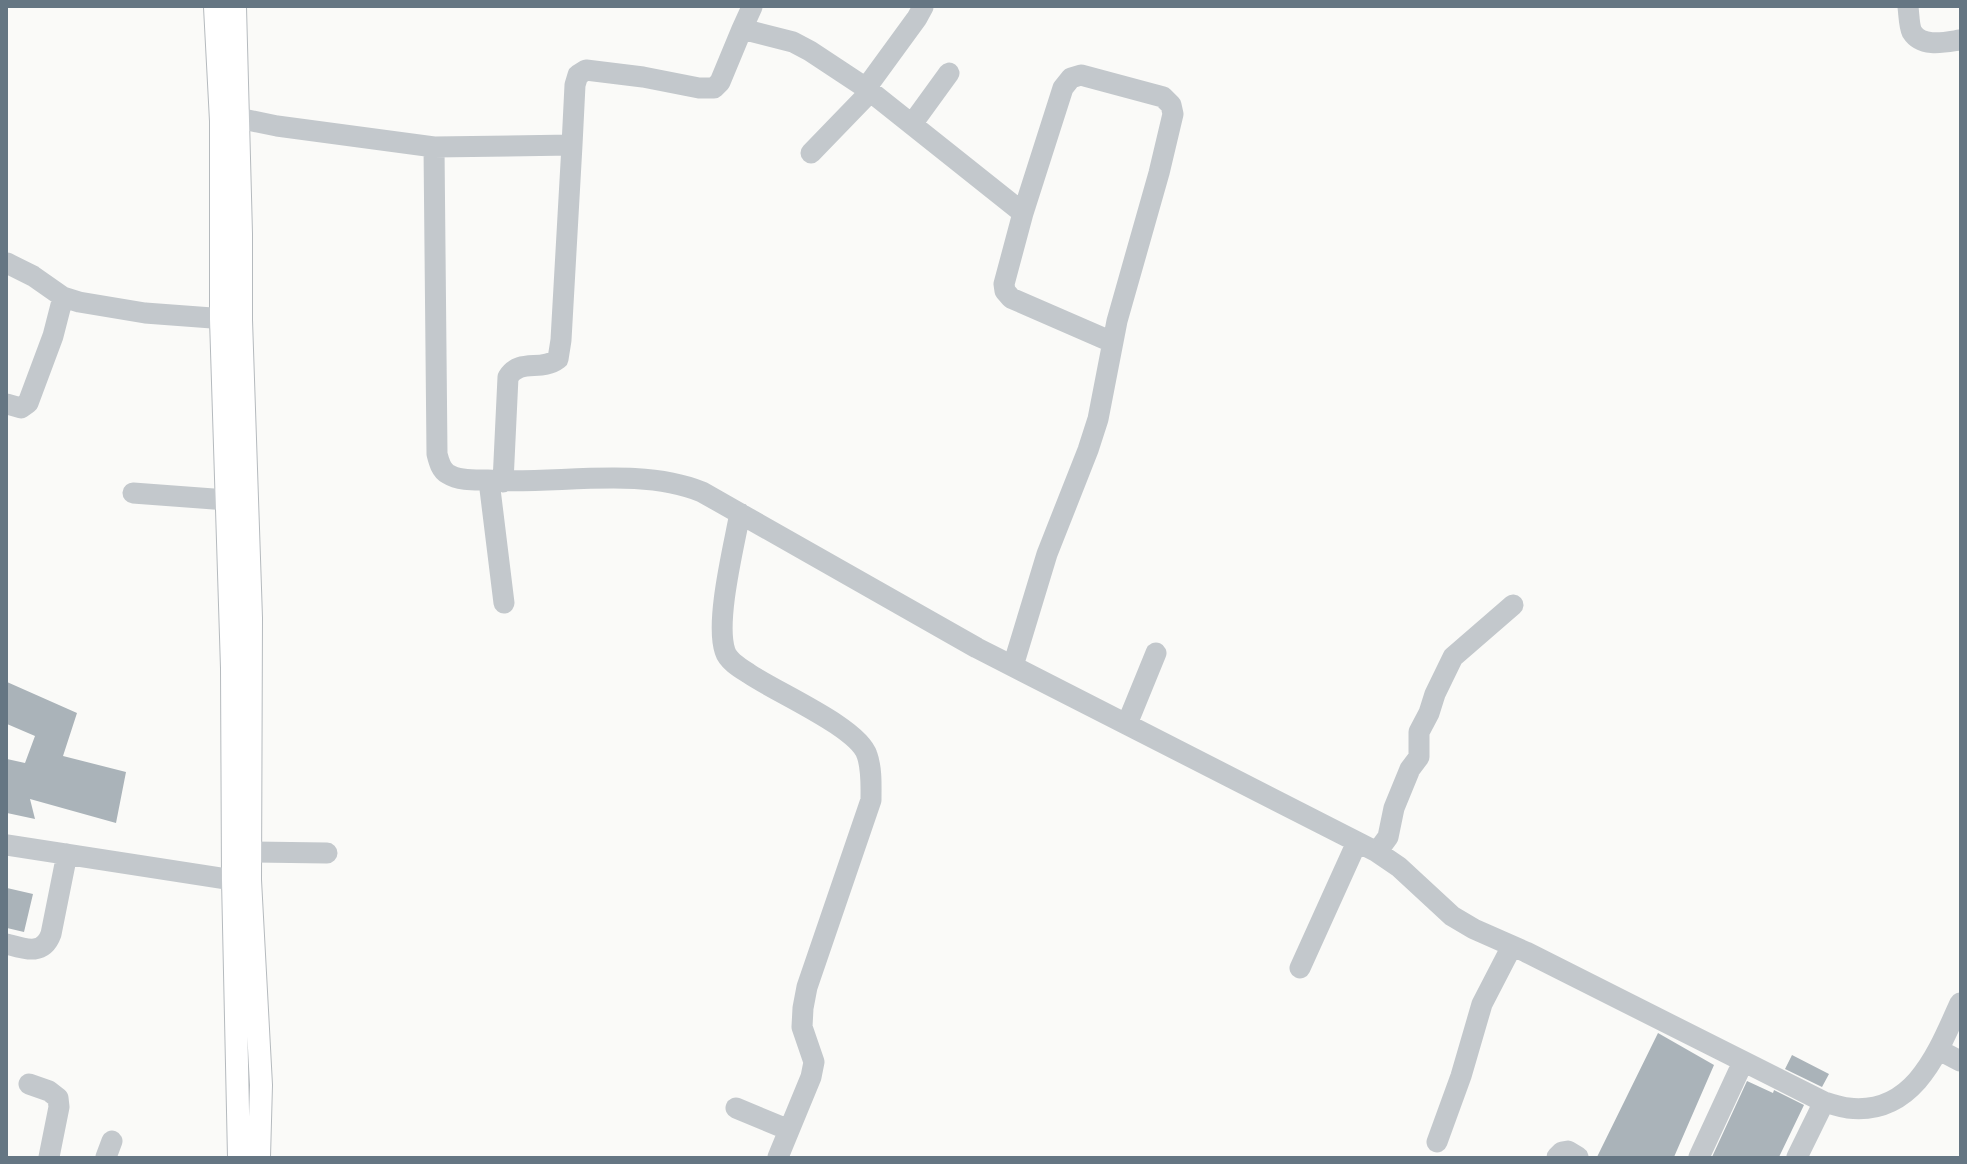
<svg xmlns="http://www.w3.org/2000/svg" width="1967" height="1164" viewBox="0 0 1967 1164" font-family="'Work Sans',sans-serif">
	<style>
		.building { fill: #aab3b9 }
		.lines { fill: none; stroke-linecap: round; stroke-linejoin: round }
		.major-casing { stroke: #b5babe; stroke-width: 24 }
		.minor { stroke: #c3c8cc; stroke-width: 21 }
		.major { stroke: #fff; stroke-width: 22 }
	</style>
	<rect width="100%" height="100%" fill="#fafaf8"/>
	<path class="building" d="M7 682 77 713 63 756 126 772 116 823 30 799 35 819 7 813V759L25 763 35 736 7 724Z
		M7 888 33 894 24 932 7 928Z
		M1658 1033 1714 1065 1674 1157H1597Z
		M1792 1055 1829 1074 1822 1087 1785 1069Z
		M1747 1081 1773 1093 1774 1090 1804 1105 1779 1157H1712Z"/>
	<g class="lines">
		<g class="major-casing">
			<path id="major" d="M215 7 221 121V319L232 668 233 880 239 1157
				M235 7 241 234V320L251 618 250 880 261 1085 259 1157"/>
		</g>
		<path class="minor" d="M1908 7C1909 14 1909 26 1912 32 1922 48 1946 42 1960 40
			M742 29 752 7
			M866 88 917 18 923 7
			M221 121 238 118 277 126 434 147 437 454C439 462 441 470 448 474 459 481 475 480 487 480 555 485 639 466 702 492L977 648 1377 852 1399 867 1452 916 1474 929 1526 952 1824 1102C1832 1104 1840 1107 1848 1108 1914 1116 1938 1052 1960 1003
			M912 124 949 73
			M434 147 572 145 575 85 578 75 586 70 643 77 699 88H714L720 82 742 29 793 42 810 51 866 88 1023 213
			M811 153 871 91
			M7 263 33 276 63 297 79 302 145 313 239 320
			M7 404 21 408 28 403 53 336 63 297
			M489 481 504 603
			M503 482 508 377C520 358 541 372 558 359L561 340 572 145
			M133 493 227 500
			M740 513C734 546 715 621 725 651 728 661 740 668 748 673 775 692 858 727 867 755 872 769 871 786 871 800L807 987 803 1008 802 1027 814 1062 811 1077 778 1157
			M1013 666 1047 554 1088 450 1098 419 1117 321 1159 173 1173 114 1171 105 1163 97 1081 75 1071 78 1063 88 1023 213 1004 284 1005 291 1011 298 1112 342
			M1127 724 1156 653
			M7 845 233 880H250
			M250 852 327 853
			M1377 852 1388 837 1394 808 1410 769 1419 757V732L1429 713 1435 694 1453 657 1513 605
			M7 944C25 949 43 956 51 934L67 854
			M1300 968 1357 842
			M1939 1050 1960 1061
			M29 1084 49 1091 58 1098 59 1107 49 1157
			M736 1108 789 1130
			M1437 1142 1461 1076 1482 1004 1512 946
			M106 1157 112 1141
			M1557 1157 1562 1152 1568 1151 1578 1157
			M1699 1157 1743 1062
			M1797 1157 1824 1102"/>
		<use href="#major" class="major"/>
	</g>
	<rect width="1967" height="1164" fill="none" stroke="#657683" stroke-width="16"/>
</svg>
